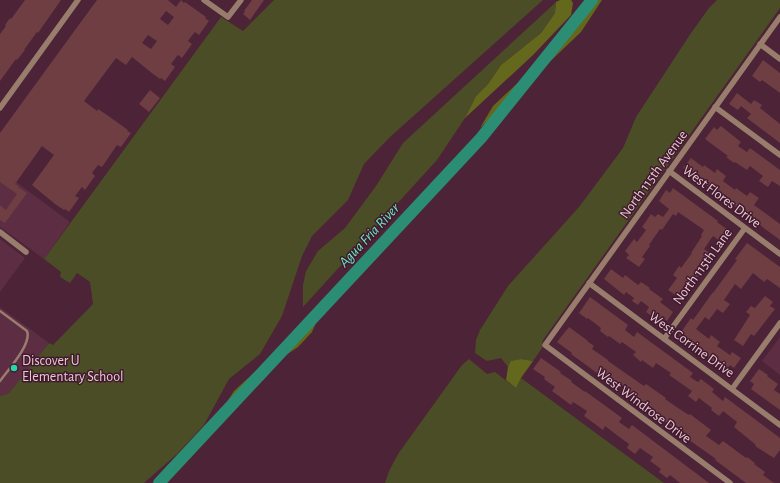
<svg xmlns="http://www.w3.org/2000/svg" width="780" height="483" viewBox="0 0 780 483" font-family="'Alegreya Sans',sans-serif">
	<style>
		.built { fill: #5d2e43 }
		.green { fill: #4a4d25 }
		.forest { fill: #64681c }
		.lines { fill: none; stroke-linecap: round; stroke-linejoin: round }
		.river { stroke: #2c8d75; stroke-width: 12 }
		.building { fill: #6e3e43; fill-rule: evenodd }
		.service { stroke: #997d6c; stroke-width: 2.5 }
		.minor { stroke: #997d6c; stroke-width: 5.5 }
		.poi-dot { fill: #26d5ae; stroke: #42192c; stroke-width: 1.5 }
		.labels { text-anchor: middle; stroke-width: 3; stroke-linejoin: round; paint-order: stroke }
		.street-label { font-size: 14px; fill: #e6cad5; stroke: #42192c }
		.poi-label { font-size: 14px; fill: #e6cad5; stroke: #42192c; text-anchor: start }
		.water-label { font-size: 15px; font-style: italic; fill: #67eac6; stroke: #42192c }
	</style>
	<rect width="100%" height="100%" fill="#4d2337"/>
	<path class="built" d="M0 170 70 222 44 259 0 227Z
		M0 239 25 258 0 292Z
		M0 307 49 343 9 393 0 396Z
		M780 337V375L762 361Z"/>
	<path class="green" d="M274 0H543L390 137 364 164 348 200 312 236 302 256 282 316 260 354 229 379 204 425 177 454 144 483H0V396L9 393 49 343 53 345 93 304 90 282 77 273 70 283 60 277 61 272 44 259 221 17 243 31Z
		M717 0H780V8L543 340 542 344V348L533 361 521 359 512 361 508 367 501 358 487 361 475 353 476 340 480 330 508 286 579 207 623 148 636 117 691 33 709 8Z
		M556 2 555 13 541 33 501 65 488 84 476 96 465 118 437 160 303 307V285L306 271 318 251 345 228 376 186 403 143Z
		M469 359 487 374 495 372 516 388 521 378 664 483H385L389 471 398 454 462 365Z"/>
	<path class="forest" d="M560 0H571L573 3 571 15 533 55 465 118 476 96 488 84 501 65 541 33 555 13 556 2Z
		M588 0H602L581 32 480 128 493 106 571 33 587 10Z
		M382 236 349 280 320 314 312 332 298 347 274 363 257 383 234 399 211 427 234 391 273 355Z
		M521 359 533 361 521 378 516 388 506 380 508 367 511 361Z"/>
	<g class="lines">
		<path class="river" d="M159 483 481 138 592 0"/>
	</g>
	<path class="building" d="M25 0H61L38 33 37 32 24 50H25L17 60 16 59 0 81V34L6 26 5 25 10 18 11 19Z
		M97 0H168L176 7 181 0 184 3 185 2 206 17 205 18 209 21 199 35 195 32 194 33 188 41 192 44 182 58 178 55 177 56 171 64 175 67 165 81 161 78 160 79 153 74 132 57 126 65 116 58 84 101 97 111 98 109 107 115 128 130 127 131 131 133 121 147 117 145 102 167 98 165 92 173 95 176 85 190 82 187 75 196 79 198 69 212 65 209 64 210 55 204 32 185 54 155 42 146 15 184 19 186 18 187 27 193 5 223 0 220V205L6 210 17 194 0 182V133L75 30ZM166 11 174 17 168 25 160 19ZM148 35 157 41 151 49 142 43Z
		M252 0H264L250 20 243 14 245 12 244 11Z
		M763 60 780 73V93L762 80 760 82 752 76Z
		M150 90 160 98 149 112 139 104Z
		M737 93 751 104 754 100 762 105 760 108 780 124V143L747 118 751 114 741 106 738 110 729 104Z
		M721 126 741 142 738 146 747 152 750 148 780 170V186L772 181 768 187 759 181 763 176 750 166 747 170 735 162 734 163 726 157 728 156 705 139 714 127 717 130Z
		M691 158 703 167 704 165 715 173 717 169 726 176 723 181 735 190 736 188 747 196 750 192 759 198 754 205 780 224V240L683 168Z
		M673 188 718 221 717 222 732 233 724 244 713 236 704 249 713 255 684 295 680 292 677 296 668 290 677 278 673 275 679 266 681 268 692 253H691L702 236 701 235 704 230 678 212 676 216 673 214 662 230 660 229 649 245 650 246 642 257 645 259 639 267 626 258 629 255 625 251 634 239 637 242 646 230 642 227 651 214 655 217 658 214 663 217 669 209 659 201 666 190 670 193Z
		M747 243 780 267V288L767 279 764 282 753 273 741 289 735 284 724 300 730 304 723 313 717 309 709 320 705 317 696 329 709 339 711 335 720 342 717 346 730 355 732 352 741 358 734 368 730 365 726 371 679 335 691 318 693 320 713 292V293L737 260 735 259Z
		M611 269 623 278 625 275 638 285 641 282 650 288 649 289 663 299 660 302 673 312 667 321 663 318 660 322 646 312 649 307 641 301 638 305 632 301 634 298 626 292 624 295 604 279Z
		M765 296 773 302 770 306 775 309 754 336 751 334 743 346 734 340 750 315 746 312 751 306 755 308Z
		M590 297 628 325 625 330 634 337 637 332 693 373 690 377 698 382 701 379 714 389 712 392 723 401 725 397 780 438V450L774 458 755 446 756 445 734 427 737 422 723 411 719 416 711 410 712 408 699 398 696 402 688 396 692 391 669 375 671 373 656 363 653 368 642 360 641 362 633 355 636 352 622 342 620 344 609 336 608 337 600 331 601 328 588 318 587 319 579 313Z
		M569 327 588 341H587L594 346 592 349 608 360V361L644 386 646 384 666 398 665 399 678 408 689 415 690 414 711 430 706 436 719 445 723 441 746 458 747 457 755 463 754 464 765 472 763 475 774 483H746L715 460 716 459 682 435 684 432 674 424 672 427 626 394 628 390 619 383 616 387 571 354 572 353 557 342Z
		M541 358 561 372 560 373 572 381 571 382 585 392V391L622 418 619 422 629 429 632 425 709 483H680L670 475 667 478 659 472 661 469 650 461 653 457 640 448 635 454 627 448 629 444 618 436 605 426 603 430 584 416 587 411 573 402 571 405 552 391 555 387 544 379 545 377 533 369Z
		M759 369 768 375 767 376 778 384 774 390 780 394V410L751 389 754 384 750 381Z"/>
	<g class="lines">
		<path class="service" d="M0 311 27 331C32 344 8 370 0 381"/>
		<path class="minor" d="M204 0 228 17 241 0
			M760 44 780 59
			M715 107 780 155
			M0 108 78 0
			M669 171 780 254
			M0 232 26 252
			M589 283 780 425
			M664 339 745 228
			M732 389 780 323
			M730 483 545 345 780 17"/>
	</g>
	<circle class="poi-dot" cx="14" cy="368" r="4"/>
	<g class="labels">
		<g class="street-label">
			<text transform="translate(653 174) rotate(-54)" y="5">North 115th Avenue</text>
			<text transform="translate(722 196) rotate(37)" y="5">West Flores Drive</text>
			<text transform="translate(702 266) rotate(-54)" y="5">North 115th Lane</text>
			<text transform="translate(692 344) rotate(36)" y="5">West Corrine Drive</text>
			<text transform="translate(644 405) rotate(37)" y="5">West Windrose Drive</text>
		</g>
		<g class="poi-label">
			<text x="22" y="365">Discover U<tspan x="22" dy="16">Elementary School</tspan></text>
		</g>
		<g class="water-label">
			<text transform="translate(369 235) rotate(-47)" y="5">Agua Fria River</text>
		</g>
	</g>
</svg>
